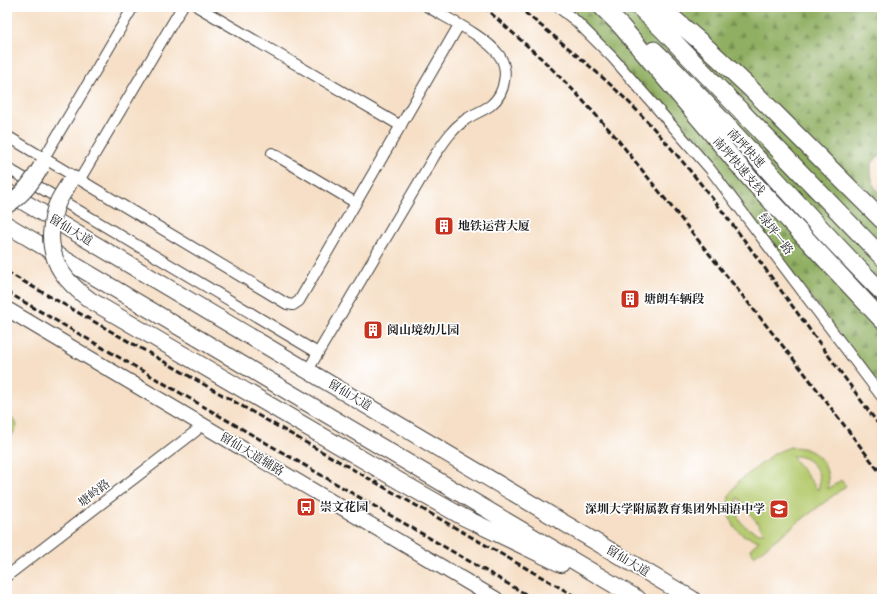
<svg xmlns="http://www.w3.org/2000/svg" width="889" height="606" viewBox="0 0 889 606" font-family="'Libre Bodoni','Noto Serif SC',serif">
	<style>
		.forest { fill: url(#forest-firs); stroke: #56663f }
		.garden { fill: #b6cb6f; stroke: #697446; fill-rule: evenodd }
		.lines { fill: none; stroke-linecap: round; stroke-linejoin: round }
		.minor-casing { stroke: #3d3936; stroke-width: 12 }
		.secondary-casing { stroke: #3d3936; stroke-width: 16 }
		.primary-casing { stroke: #3d3936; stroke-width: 18 }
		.trunk-casing { stroke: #3d3936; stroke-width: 19 }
		.minor { stroke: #fff; stroke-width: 10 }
		.secondary { stroke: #fff; stroke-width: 14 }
		.primary { stroke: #fff; stroke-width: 16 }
		.trunk { stroke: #fff; stroke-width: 17 }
		.rail { stroke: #1c1c1c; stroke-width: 3; stroke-dasharray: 6 3; stroke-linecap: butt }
		.primary-bridge-casing { stroke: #3d3936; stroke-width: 18; stroke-linecap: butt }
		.primary-bridge { stroke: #fff; stroke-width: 16 }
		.labels { text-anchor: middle; stroke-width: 3.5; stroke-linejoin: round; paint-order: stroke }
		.street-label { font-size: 12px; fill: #1c1c1c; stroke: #fff }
		.poi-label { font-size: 12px; font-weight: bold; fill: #1c1c1c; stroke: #fff; text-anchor: start }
	</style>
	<defs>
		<pattern id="forest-firs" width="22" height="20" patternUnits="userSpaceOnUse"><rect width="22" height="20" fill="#90af62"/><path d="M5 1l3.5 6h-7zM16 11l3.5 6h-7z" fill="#758e50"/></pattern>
	</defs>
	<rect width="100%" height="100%" fill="#fff"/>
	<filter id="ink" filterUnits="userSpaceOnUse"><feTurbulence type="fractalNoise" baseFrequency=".025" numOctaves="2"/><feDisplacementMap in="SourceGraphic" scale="8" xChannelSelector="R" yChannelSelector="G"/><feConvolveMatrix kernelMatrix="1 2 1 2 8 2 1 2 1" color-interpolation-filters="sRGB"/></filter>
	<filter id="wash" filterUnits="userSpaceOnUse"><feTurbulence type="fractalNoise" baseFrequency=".012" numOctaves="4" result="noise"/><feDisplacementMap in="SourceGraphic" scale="16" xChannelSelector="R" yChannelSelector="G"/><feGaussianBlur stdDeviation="0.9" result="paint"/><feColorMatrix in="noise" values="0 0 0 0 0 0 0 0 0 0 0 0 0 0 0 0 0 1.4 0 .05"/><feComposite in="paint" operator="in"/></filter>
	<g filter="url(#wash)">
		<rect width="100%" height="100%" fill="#f6dfc6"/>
		<path class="forest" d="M565 7H882V153L871 164C871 176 871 187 882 195V390L713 169Z"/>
		<path class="garden" d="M7 410 17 426 7 444Z
			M790 447C816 446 831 464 828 489L841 480 846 486 754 556 750 549 759 541 743 535 735 528 728 513 729 496 738 482 775 453ZM792 456C811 455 824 473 818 490ZM738 497 764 532V533C746 533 730 516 738 497Z"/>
	</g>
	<g filter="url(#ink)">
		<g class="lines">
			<g class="minor-casing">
				<path id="minor" d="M198 7 401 126
					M558 7 576 21 612 57 710 169 882 397
					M7 136 287 304 293 305 299 301 459 25
					M272 153 356 203
					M44 158 133 7
					M7 168 318 353
					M80 179 182 7
					M308 370 435 155C444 142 452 129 465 120 473 114 483 111 491 105 498 99 503 90 504 81 506 72 504 62 499 55 485 36 448 19 428 7
					M7 576 196 431"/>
			</g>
			<g class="secondary-casing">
				<path id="secondary" d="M7 309 496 599"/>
			</g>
			<g class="primary-casing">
				<path id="primary" d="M7 192 692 599
					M7 225 638 599
					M401 482 463 517 561 564"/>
			</g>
			<g class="trunk-casing">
				<path id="trunk" d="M602 7 621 26 752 181 882 320
					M639 7 661 28 882 257
					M660 7 702 43 749 87 882 220
					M654 50C734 127 803 214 882 292"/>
			</g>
			<use href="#minor" class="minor"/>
			<use href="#secondary" class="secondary"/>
			<use href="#primary" class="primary"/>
			<use href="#trunk" class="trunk"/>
			<path class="rail" d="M484 7 542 59 576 93 614 135 806 375 882 475
				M518 7C562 43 607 78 645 119 695 173 739 232 782 292 816 338 849 384 882 429
				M7 272 580 599
				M7 292 534 599"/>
			<g class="primary-bridge-casing">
				<path id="primary-bridge" d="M69 183C66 189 61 195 58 202 53 212 52 224 51 235 51 265 67 283 90 300L401 482
					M7 205C23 195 32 182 41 167"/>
			</g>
			<use href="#primary-bridge" class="primary-bridge"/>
		</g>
	</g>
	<defs>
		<g id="building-square" transform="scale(1)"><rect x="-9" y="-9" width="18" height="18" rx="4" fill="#c8321e" stroke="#fff"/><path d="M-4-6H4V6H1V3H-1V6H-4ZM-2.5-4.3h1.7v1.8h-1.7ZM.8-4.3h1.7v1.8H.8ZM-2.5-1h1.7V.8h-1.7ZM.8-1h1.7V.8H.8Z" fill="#fff"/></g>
		<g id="bus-square" transform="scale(1)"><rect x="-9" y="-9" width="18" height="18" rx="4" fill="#c8321e" stroke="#fff"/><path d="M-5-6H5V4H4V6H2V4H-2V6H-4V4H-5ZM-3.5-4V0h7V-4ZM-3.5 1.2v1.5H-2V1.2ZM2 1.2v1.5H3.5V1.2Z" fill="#fff"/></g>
		<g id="school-square" transform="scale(1)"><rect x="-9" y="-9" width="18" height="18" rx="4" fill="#c8321e" stroke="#fff"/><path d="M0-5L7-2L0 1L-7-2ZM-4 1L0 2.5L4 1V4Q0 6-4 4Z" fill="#fff"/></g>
	</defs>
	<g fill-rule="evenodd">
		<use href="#building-square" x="444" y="226"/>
		<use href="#building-square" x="630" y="299"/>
		<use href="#building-square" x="373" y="330"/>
		<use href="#bus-square" x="306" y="507"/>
		<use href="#school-square" x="779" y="509"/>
	</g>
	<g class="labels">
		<g class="street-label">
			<text transform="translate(746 148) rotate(47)" y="4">南坪快速</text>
			<text transform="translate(739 166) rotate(49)" y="4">南坪快速支线</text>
			<text transform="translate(71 230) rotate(31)" y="4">留仙大道</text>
			<text transform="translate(776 234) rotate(53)" y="4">绿坪一路</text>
			<text transform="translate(350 395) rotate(31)" y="4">留仙大道</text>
			<text transform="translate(252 454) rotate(31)" y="4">留仙大道辅路</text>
			<text transform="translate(94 493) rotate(-38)" y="4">塘岭路</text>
			<text transform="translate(628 561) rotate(31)" y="4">留仙大道</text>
		</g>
		<g class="poi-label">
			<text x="458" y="230">地铁运营大厦</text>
			<text x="644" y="303">塘朗车辆段</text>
			<text x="387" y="334">阅山境幼儿园</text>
			<text x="320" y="511">崇文花园</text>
			<text x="765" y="513" text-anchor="end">深圳大学附属教育集团外国语中学</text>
		</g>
	</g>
	<rect width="889" height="606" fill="none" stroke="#fff" stroke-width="24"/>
</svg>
